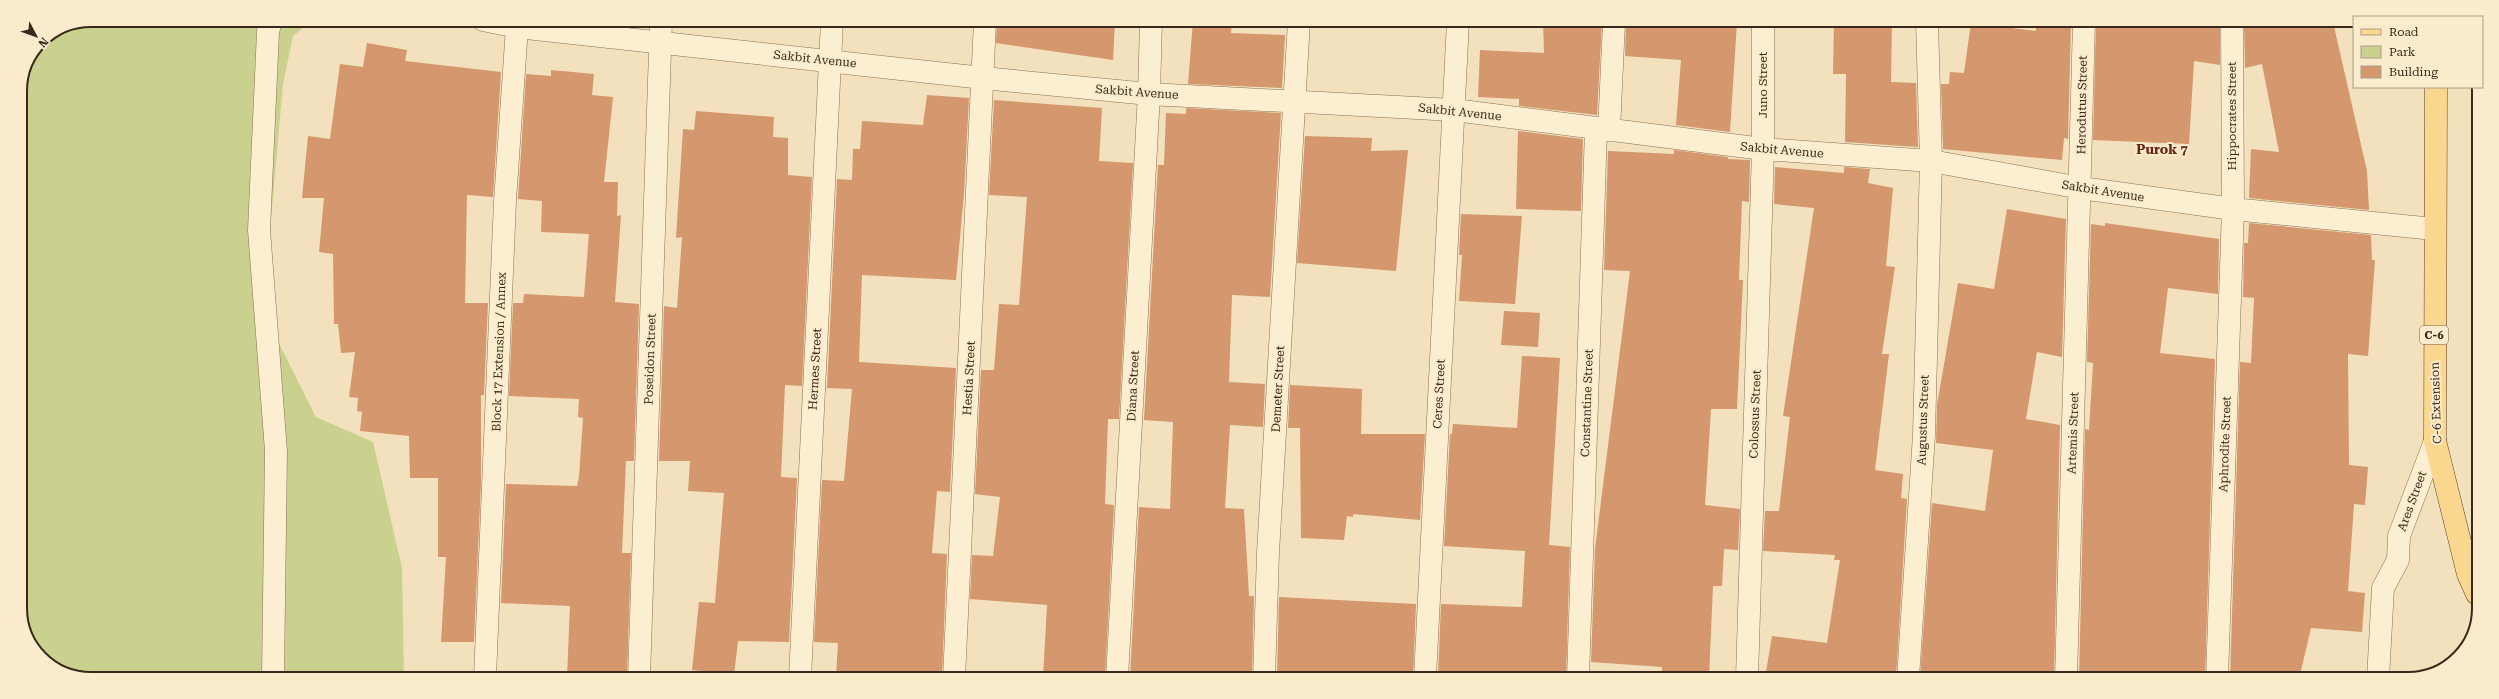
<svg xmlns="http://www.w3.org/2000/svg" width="2499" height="699" viewBox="0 0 2499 699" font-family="'Roboto Serif',serif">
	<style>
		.green { fill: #cad18f }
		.building { fill: #d4976e }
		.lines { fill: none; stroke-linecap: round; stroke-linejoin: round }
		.street-casing { stroke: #8b7154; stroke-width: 23 }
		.primary-casing { stroke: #583e29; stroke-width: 23 }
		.street { stroke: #fceed0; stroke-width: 22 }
		.primary { stroke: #fad78f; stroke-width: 22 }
		.labels { text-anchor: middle; stroke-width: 4; stroke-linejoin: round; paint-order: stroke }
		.shield { fill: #f9ebcc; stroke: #73634f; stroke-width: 1 }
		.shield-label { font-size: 11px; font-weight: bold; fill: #39291a }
		.street-label { font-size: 12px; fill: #39291a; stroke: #f9ebcc }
		.neighbourhood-label { font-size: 13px; font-weight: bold; fill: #6a2615; stroke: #f9ebcc }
		.rim { fill: none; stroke: #39291a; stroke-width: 2 }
	</style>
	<rect width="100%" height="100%" fill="#f2e1bc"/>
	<path class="green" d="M91 20H313L293 36 283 84 263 311 316 417 373 442 402 568 404 677H73L38 654 20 612V91L26 64 41 41 64 25Z"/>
	<path class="building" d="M997 21H1115L1113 60 996 43Z
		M1193 21H1232L1231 33 1285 35 1282 88 1188 84Z
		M1543 21 1602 22 1597 115 1519 106V99L1478 97 1480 50 1544 53Z
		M1626 22H1737L1730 132 1676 125 1681 60 1625 56Z
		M1834 22H1892L1891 82 1916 83 1918 147 1845 142 1846 74H1833Z
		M2036 22H2071L2068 139 2064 138 2062 160 1943 149 1941 84H1949L1950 72 1964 73 1971 23 2036 31Z
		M2096 22H2220V65L2194 61 2189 144 2093 140Z
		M2244 22H2333L2367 171 2369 210 2249 198 2251 149 2279 152 2262 64 2245 68Z
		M367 43 407 50 405 61 501 72 493 197 467 195 465 303H488L484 395H481V483L474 642H441L446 557H438V478H410L409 436 360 431 362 412 357 411 358 398 349 397 355 352 341 353 338 324H334L333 254 319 252 324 198H302L308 136 330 139 340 64 363 67Z
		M551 70 594 74 592 95 613 97 604 182H618L617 216 621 215 615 302 639 304 634 461H626L622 553H631L627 677H567L570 606 501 603 506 484 577 486 579 477 583 418 578 417 579 399 509 396 513 303H523L524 294 584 297 589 234 541 232 542 201 518 199 526 74 551 76Z
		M927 95 969 98 964 194 956 280 862 275 859 362 956 368 950 492 937 491 932 553 947 554 942 678 836 677 838 643 814 642 822 480 844 481 852 389 827 388 837 179 852 180 853 149H860L862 121 923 125Z
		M994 100 1102 108 1099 161 1133 163 1119 419H1108L1105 504 1114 505 1105 678H1043L1047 605 970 599 972 555 993 556 1000 497 975 494 981 370H994L999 304 1019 305 1027 197 989 195Z
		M1186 108 1281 113 1270 297 1232 295 1229 382 1265 384 1263 427 1230 425 1225 508 1244 509 1249 596H1254L1252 678H1130L1139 507 1170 509 1173 422 1144 420 1158 165H1164L1166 113 1186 114Z
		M696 111 774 117 773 137 788 138V175L812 177 802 386 785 385 781 477 797 478 789 642 738 641 734 675 692 670 699 602 715 603 724 493 688 491 690 461H659L664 306 677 308 682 237 676 238 683 129 694 130Z
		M1518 131 1583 139 1581 211 1516 209Z
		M1305 136 1372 138 1371 151 1408 150 1396 271 1297 263Z
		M1674 150 1728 157V159L1750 160 1749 202 1742 201 1739 280H1743L1737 409H1711L1705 505 1740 509 1738 550 1724 549 1722 586H1713L1709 678H1662V667L1591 662 1595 549 1630 271 1604 270 1608 151 1674 154Z
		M1775 167 1844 173V167L1870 169 1868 183 1893 188 1886 266 1895 267 1882 354H1889L1875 470 1903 474 1901 498 1907 499 1896 678H1765L1772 636 1827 643 1840 560H1834L1835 555 1763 551 1765 511H1779L1790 417 1783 416 1814 208 1774 204Z
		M2007 209 2066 219 2062 357 2037 352 2026 419 2060 425 2054 679 1920 678 1932 503 1985 511 1993 450 1936 443 1937 405 1958 283 1994 289Z
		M1461 214 1522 216 1515 304 1459 301 1462 255H1459Z
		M2105 223 2219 239 2218 294 2168 288 2160 353 2215 359 2205 679H2079L2085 429 2089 430 2093 363 2087 362 2091 224 2105 226Z
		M2249 223 2371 235 2372 260H2375L2368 356 2348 354 2349 465 2368 467 2365 505 2354 504 2348 591 2365 593 2362 632 2311 628 2299 679H2230L2240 362 2251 363 2254 298 2243 297 2244 243H2248Z
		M1504 311 1540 313 1538 347 1501 345Z
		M1522 356 1560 358 1549 545 1570 547 1566 678H1438L1441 604 1522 607 1525 551 1444 546 1450 434H1452L1453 424 1517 428Z
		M1290 385 1362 389 1361 434H1425L1420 520 1353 514V517L1347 516 1344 540 1301 538 1300 428H1288Z
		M1279 597 1416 604 1413 678H1277Z"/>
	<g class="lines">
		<g class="street-casing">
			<path id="street" d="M271 20 268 32 259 230 276 451 273 677
				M483 20 517 27 983 78 1149 94 1454 110 1763 149 1931 161 2081 188 2233 209 2434 229
				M1609 130 1614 22
				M485 677 505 201 517 27
				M639 677 661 21
				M800 677 832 21
				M954 678 985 21
				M1117 678 1149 94 1151 21
				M1264 678 1268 553 1299 21
				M1425 678 1458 21
				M1578 678 1596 129
				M1747 678 1763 149V22
				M1908 678 1924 435 1931 161 1927 22
				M2066 679 2084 22
				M2217 679 2233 209 2232 22
				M2378 679 2383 588 2398 560 2399 536 2435 441"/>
		</g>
		<g class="primary-casing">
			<path id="primary" d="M2436 87 2435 441 2468 574 2477 594"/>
		</g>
		<use href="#street" class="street"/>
		<use href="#primary" class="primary"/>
	</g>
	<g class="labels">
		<rect class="shield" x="2420" y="326" width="28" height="18" rx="3"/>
		<g class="shield-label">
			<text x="2434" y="339">C-6</text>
		</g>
		<g class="street-label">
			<text transform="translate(815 59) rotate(6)" y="4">Sakbit Avenue</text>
			<text transform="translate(1763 85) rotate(-90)" y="4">Juno Street</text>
			<text transform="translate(1137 92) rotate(4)" y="4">Sakbit Avenue</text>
			<text transform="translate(2082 105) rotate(-89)" y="4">Herodutus Street</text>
			<text transform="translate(1460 112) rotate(6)" y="4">Sakbit Avenue</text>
			<text transform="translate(2232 116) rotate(-90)" y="4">Hippocrates Street</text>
			<text transform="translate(1782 150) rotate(5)" y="4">Sakbit Avenue</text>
			<text transform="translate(2103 191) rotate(9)" y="4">Sakbit Avenue</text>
			<text transform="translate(499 352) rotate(-88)" y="4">Block 17 Extension / Annex</text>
			<text transform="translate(650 359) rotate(-88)" y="4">Poseidon Street</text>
			<text transform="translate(815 369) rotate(-87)" y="4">Hermes Street</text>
			<text transform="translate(969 378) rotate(-87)" y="4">Hestia Street</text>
			<text transform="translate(1133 386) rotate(-87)" y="4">Diana Street</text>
			<text transform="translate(1278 389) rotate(-87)" y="4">Demeter Street</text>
			<text transform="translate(1439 394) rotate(-87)" y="4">Ceres Street</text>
			<text transform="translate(1587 403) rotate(-88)" y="4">Constantine Street</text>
			<text transform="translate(2436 403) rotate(-92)" y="4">C-6 Extension</text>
			<text transform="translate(1755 414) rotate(-88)" y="4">Colossus Street</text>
			<text transform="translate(1923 420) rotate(-88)" y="4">Augustus Street</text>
			<text transform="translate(2073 433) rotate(-88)" y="4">Artemis Street</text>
			<text transform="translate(2225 444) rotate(-88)" y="4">Aphrodite Street</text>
			<text transform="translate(2412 501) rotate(-70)" y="4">Ares Street</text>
		</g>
		<g class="neighbourhood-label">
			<text x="2162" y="154">Purok 7</text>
		</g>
	</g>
	<path d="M0 0H2499V699H0ZM91 27H2408A64 64 0 0 1 2472 91V608A64 64 0 0 1 2408 672H91A64 64 0 0 1 27 608V91A64 64 0 0 1 91 27Z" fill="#f9ebcc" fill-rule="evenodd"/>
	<path class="rim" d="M91 27H2408A64 64 0 0 1 2472 91V608A64 64 0 0 1 2408 672H91A64 64 0 0 1 27 608V91A64 64 0 0 1 91 27Z"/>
	<rect x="2353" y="16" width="130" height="72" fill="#f9ebcc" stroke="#ac9d85"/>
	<rect x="2361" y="29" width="20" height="6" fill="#fad78f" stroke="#ac9d85"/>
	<text x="2389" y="36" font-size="12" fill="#39291a">Road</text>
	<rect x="2361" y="46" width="20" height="12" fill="#cad18f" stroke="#ac9d85"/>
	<text x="2389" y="56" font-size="12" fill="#39291a">Park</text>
	<rect x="2361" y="66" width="20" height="12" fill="#d4976e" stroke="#ac9d85"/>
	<text x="2389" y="76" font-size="12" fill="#39291a">Building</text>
	<g transform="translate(36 36) rotate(131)" stroke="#f9ebcc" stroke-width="3" paint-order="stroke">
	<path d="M0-3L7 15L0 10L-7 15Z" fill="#39291a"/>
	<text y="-6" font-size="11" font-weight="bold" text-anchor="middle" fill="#39291a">N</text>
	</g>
</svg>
